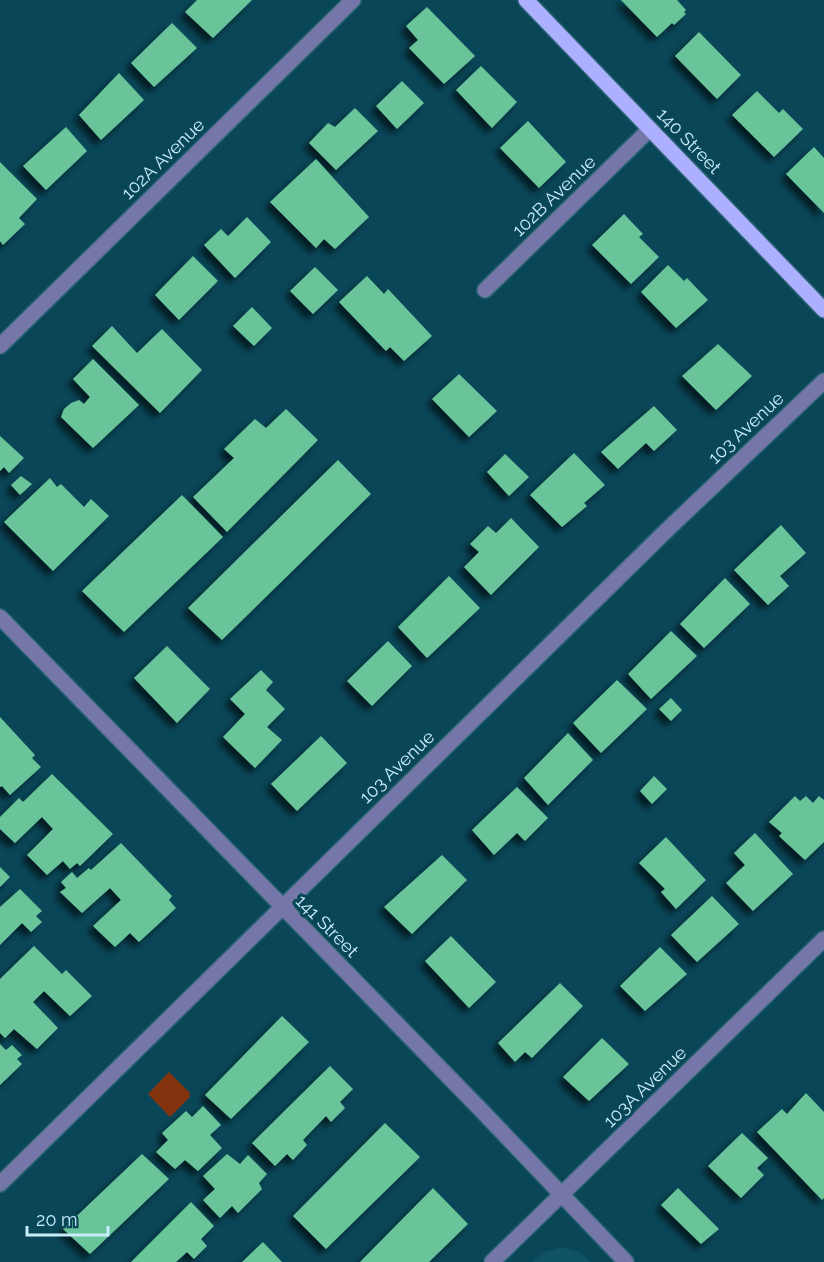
<svg xmlns="http://www.w3.org/2000/svg" width="824" height="1262" viewBox="0 0 824 1262" font-family="Raleway,sans-serif">
	<style>
		.built { fill: #105366 }
		.green { fill: #83340e }
		.building { fill: #6ac49a; filter: url(#shadow) }
		.lines { fill: none; stroke-linecap: round; stroke-linejoin: round }
		.minor-casing { stroke: #2b6474; stroke-width: 18 }
		.major-casing { stroke: #2b6474; stroke-width: 18 }
		.minor { stroke: #7577a8; stroke-width: 15 }
		.major { stroke: #adafff; stroke-width: 15 }
		.labels { text-anchor: middle; stroke-width: 6; stroke-linejoin: round; paint-order: stroke }
		.street-label { font-size: 18px; fill: #c8edfa; stroke: #094657 }
	</style>
	<defs>
		<filter id="shadow"><feDropShadow dx="-5.5" dy="5.5" stdDeviation="3" flood-color="#0009"/></filter>
	</defs>
	<rect width="100%" height="100%" fill="#094657"/>
	<path class="built" d="M561 1247 579 1252 591 1262H532L544 1252Z"/>
	<path class="green" d="M169 1072 190 1093 189 1098 170 1117 148 1094Z"/>
	<path class="building" d="M197 0H252L213 38 185 12Z
		M621 0H677L686 10 684 12 686 14 674 25 672 23 657 37Z
		M427 7 475 56 444 84 409 48 418 40 406 26Z
		M172 23 197 48 154 87 131 63Z
		M699 32 741 75 717 99 675 56Z
		M481 66 517 102 492 128 456 90Z
		M119 73 144 100 101 140 79 115Z
		M402 81 424 103 397 129 376 106Z
		M757 91 779 113 783 109 803 129 774 157 732 115Z
		M355 108 378 131 336 170 309 143 328 123 335 127Z
		M528 121 566 162 539 188 500 148Z
		M66 127 87 151 46 190 23 166Z
		M814 147 824 158V213L786 174Z
		M316 159 369 217 335 249 324 239 316 248 270 202Z
		M0 162 37 199 19 218 25 224 3 245 0 241Z
		M624 214 643 234 639 237 659 257 631 284 592 245Z
		M247 217 271 242 235 278 204 245 221 229 228 236Z
		M193 256 218 281 179 320 155 295Z
		M668 265 684 281 687 278 708 300 676 328 641 292Z
		M315 267 338 290 313 314 290 291Z
		M367 276 384 294 388 289 432 336 404 361 390 347 386 351 339 302Z
		M252 307 272 328 254 346 233 326Z
		M112 326 137 353 162 329 202 370 160 413 92 346Z
		M718 344 752 376 716 410 682 376Z
		M93 359 139 405 93 448 61 417 64 409 71 403 79 400 84 404 90 397 73 379Z
		M459 374 497 411 469 437 432 399Z
		M654 406 677 430 654 451 646 443 618 469 601 452Z
		M286 409 318 440 227 532 193 497 234 458 224 449 255 419 266 428Z
		M0 436 24 458 9 473 4 467 0 471Z
		M574 453 605 485 584 503 587 506 562 527 530 495Z
		M505 454 529 477 509 496 487 472Z
		M338 460 371 494 222 640 188 608Z
		M21 476 32 484 20 495 11 485Z
		M50 478 57 487 61 484 84 507 91 499 109 516 53 571 4 522Z
		M182 495 223 537 124 632 82 591Z
		M511 518 539 547 491 595 464 567 479 552 470 544 488 526 496 533Z
		M781 525 806 553 780 576 789 586 768 605 734 570Z
		M449 576 480 608 427 658 398 627Z
		M725 578 750 604 704 648 680 624Z
		M671 631 697 656 651 699 628 674Z
		M388 641 412 666 372 706 347 681Z
		M167 646 210 689 177 723 134 678Z
		M261 670 273 682 266 690 285 709 267 727 282 740 255 768 223 737 245 714 230 699Z
		M617 680 647 709 601 753 573 723Z
		M671 698 682 710 671 721 659 709Z
		M0 717 35 755 32 758 41 767 10 795 2 786 0 787Z
		M568 733 593 760 548 805 524 778Z
		M321 736 347 763 297 811 271 784Z
		M52 774 113 834 80 866 77 863 70 869 63 861 47 875 27 855 53 829 42 817 15 843 0 829V817L19 798 23 802Z
		M654 776 667 789 652 804 640 791Z
		M517 787 548 818 525 841 517 833 494 855 472 830Z
		M795 796 800 801 806 796 813 803 819 796 824 800V842L805 860 779 836 782 833 769 822Z
		M755 833 793 874 753 911 726 883 745 865 734 853Z
		M666 837 706 880 676 909 661 892 665 889 639 863Z
		M121 843 172 896 169 900 176 908 139 942 130 933 115 947 93 926 121 900 110 888 82 913 60 892 66 888 61 882 72 872 77 878 89 868 91 870Z
		M442 855 467 880 412 934 384 907Z
		M0 867 10 877 0 887Z
		M20 889 42 911 36 916 42 922 31 932 22 923 0 945V907Z
		M712 896 739 924 697 962 671 935Z
		M451 936 496 982 469 1008 425 961Z
		M34 946 62 974 66 970 92 996 70 1016 44 991 33 1002 58 1028 37 1049 14 1029 5 1038 0 1033V979Z
		M660 947 687 974 645 1011 620 986Z
		M560 983 583 1006 532 1058 525 1052 515 1062 498 1043Z
		M282 1016 309 1042 231 1119 205 1095Z
		M602 1038 629 1064 589 1101 563 1077Z
		M0 1044 6 1050 12 1045 22 1055 17 1059 22 1064 0 1085Z
		M330 1066 353 1089 340 1102 345 1108 331 1122 326 1116 303 1140 307 1145 293 1160 287 1154 275 1166 252 1143Z
		M806 1093 824 1112V1198L822 1200 757 1132 782 1109 787 1114Z
		M203 1106 221 1125 210 1135 222 1148 198 1171 185 1160 175 1169 156 1152 168 1140 162 1133 186 1111 192 1117Z
		M385 1123 420 1157 326 1249 293 1216Z
		M742 1133 768 1158 757 1168 764 1175 741 1198 708 1166Z
		M142 1154 169 1179 90 1254 63 1229Z
		M227 1154 240 1164 248 1155 267 1174 259 1183 262 1189 238 1213 232 1206 220 1218 203 1200 215 1189 203 1176Z
		M433 1188 468 1224 429 1262H360Z
		M678 1188 719 1229 701 1244 661 1205Z
		M191 1202 214 1226 201 1239 207 1246 194 1259 187 1252 176 1262H131Z
		M263 1242 282 1262H242Z"/>
	<g class="lines">
		<g class="minor-casing">
			<path id="minor" d="M485 290 650 129
				M0 346 353 0
				M0 617 482 1111 626 1262
				M0 1184 669 528 824 381
				M492 1262 824 939"/>
		</g>
		<g class="major-casing">
			<path id="major" d="M526 0 824 310"/>
		</g>
		<use href="#minor" class="minor"/>
		<use href="#major" class="major"/>
	</g>
	<g class="labels">
		<g class="street-label">
			<text transform="translate(689 141) rotate(46)" y="6">140 Street</text>
			<text transform="translate(163 159) rotate(-44)" y="6">102A Avenue</text>
			<text transform="translate(554 196) rotate(-44)" y="6">102B Avenue</text>
			<text transform="translate(746 428) rotate(-43)" y="6">103 Avenue</text>
			<text transform="translate(397 767) rotate(-44)" y="6">103 Avenue</text>
			<text transform="translate(327 926) rotate(45)" y="6">141 Street</text>
			<text transform="translate(645 1087) rotate(-44)" y="6">103A Avenue</text>
		</g>
	</g>
	<path d="M27 1226v9h81v-9" fill="none" stroke="#c8edfa" stroke-width="3"/>
	<text x="36" y="1226" font-size="18" fill="#c8edfa" stroke="#094657" stroke-width="4.5" paint-order="stroke">20 m</text>
</svg>
